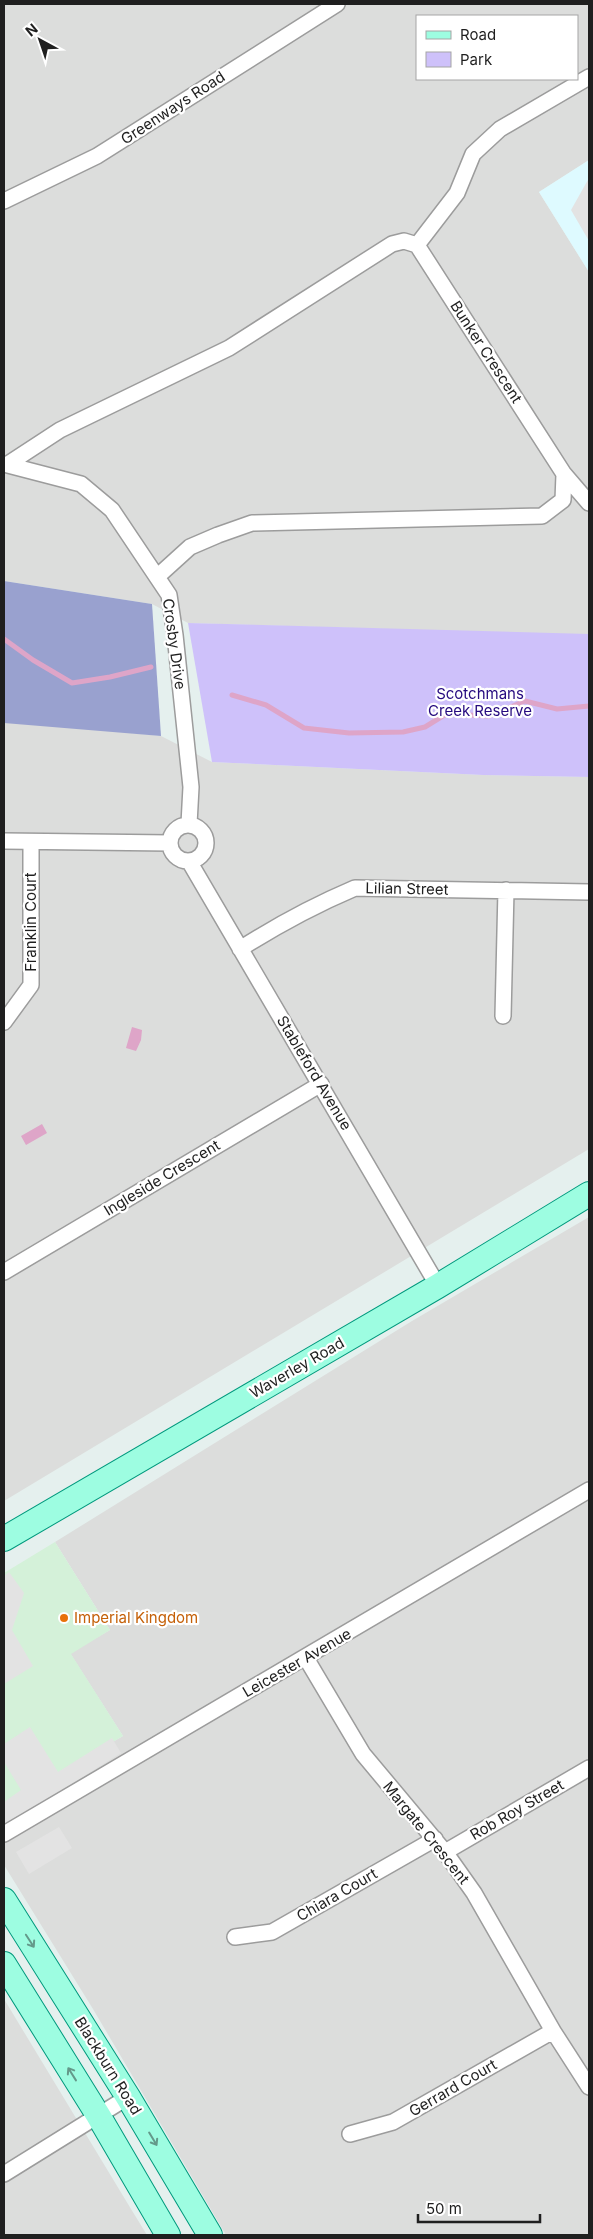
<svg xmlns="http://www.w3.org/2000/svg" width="593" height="2239" viewBox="0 0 593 2239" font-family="Inter,sans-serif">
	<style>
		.residential { fill: #dcdddc; fill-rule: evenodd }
		.commercial { fill: #d4f1d9 }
		.education { fill: #defaff }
		.forest { fill: #99a1cf }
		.park { fill: #cec1fa }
		.parking { fill: #e3e3e3 }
		.water { fill: #dea5c8 }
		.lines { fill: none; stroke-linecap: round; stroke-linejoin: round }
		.stream { stroke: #dea5c8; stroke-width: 5 }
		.minor-casing { stroke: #9c9c9c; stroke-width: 18 }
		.primary-casing { stroke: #00997d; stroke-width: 26 }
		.minor { stroke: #fff; stroke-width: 15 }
		.primary { stroke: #9dfde1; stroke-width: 24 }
		.oneway { stroke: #64998a }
		.food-dot { fill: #e8710a; stroke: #fff; stroke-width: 2 }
		.labels { text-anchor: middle; stroke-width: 4.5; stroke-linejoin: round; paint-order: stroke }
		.street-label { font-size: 15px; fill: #1f1f1f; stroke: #fff }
		.park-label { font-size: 15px; fill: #250a7f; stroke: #fff }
		.food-label { font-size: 15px; fill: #c56008; stroke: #fff; text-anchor: start }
	</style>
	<rect width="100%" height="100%" fill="#e5f0ee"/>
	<path class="residential" d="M4 4H589V160L539 192 589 272V635L188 623 152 604 4 581ZM417 16H577V79H417Z
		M4 720 161 736 212 762 483 775 589 777V1149L4 1501Z
		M589 1217V2235H226L93 2009 4 1865V1805L123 1736 70 1653 110 1630 55 1542 412 1321Z
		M4 1999 131 2209 147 2235H4Z"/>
	<path class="commercial" d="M55 1542 110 1630 71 1654 123 1736 4 1805V1573Z"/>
	<path class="education" d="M589 160V272L539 192Z"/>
	<path class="forest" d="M4 581 152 604 161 736 4 723Z"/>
	<path class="park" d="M188 623 589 634V777L483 775 212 762Z"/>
	<path class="parking" d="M589 178V241L571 210Z
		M9 1572 24 1593 12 1630 33 1666 4 1684V1576Z
		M30 1727 58 1772 112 1738 121 1753 4 1826V1802L21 1790 4 1762V1744Z
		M59 1827 72 1848 29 1874 16 1852Z"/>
	<path class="water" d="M132 1027 142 1030 141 1040 136 1051 126 1048Z
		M42 1124 47 1133 26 1145 21 1136Z"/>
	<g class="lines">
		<path class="stream" d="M4 639 33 660 72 683 110 677 151 667
			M232 695 266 705 304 728 349 733 403 732 425 727 446 714 489 716 525 701 557 709 589 706"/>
		<g class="minor-casing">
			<path id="minor" d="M4 201 97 156 337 4
				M417 245 457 193 473 154 500 129 589 77
				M4 464 81 484 112 510 169 595 175 635 191 787 189 824
				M8 464 60 430 229 348 392 244 404 241 417 245 564 474 563 500 542 516 252 523 218 535 190 547 158 576
				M564 474 589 503
				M170 843a18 18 0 1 1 36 0a18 18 0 1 1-36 0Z
				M4 841 170 843
				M189 861 438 1286
				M240 949C276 926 315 905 355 888L589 892
				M503 1016 506 890
				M4 1022 31 985V843
				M4 1272 321 1084
				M306 1658 363 1754 445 1852 474 1893 553 2031 589 2087
				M4 1834 589 1490
				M445 1852 589 1768
				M235 1937 272 1932 435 1839
				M350 2134 393 2122 553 2031
				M4 2174 128 2097"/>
		</g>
		<g class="primary-casing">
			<path id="primary" d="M4 1539 438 1286 589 1194
				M4 1900 128 2097 210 2235
				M4 1964 98 2115 168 2235"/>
		</g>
		<use href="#minor" class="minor"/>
		<use href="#primary" class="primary"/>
	</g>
	<defs><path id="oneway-shaft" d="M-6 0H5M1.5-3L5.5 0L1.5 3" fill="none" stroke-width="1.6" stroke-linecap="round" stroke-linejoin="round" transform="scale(1.25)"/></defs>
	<g class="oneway">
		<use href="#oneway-shaft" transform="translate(30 1941) rotate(57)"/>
		<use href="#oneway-shaft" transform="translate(72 2074) rotate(-122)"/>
		<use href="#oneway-shaft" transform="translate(153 2139) rotate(59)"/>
	</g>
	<circle class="food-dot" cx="64" cy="1618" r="5"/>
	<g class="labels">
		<g class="street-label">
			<text transform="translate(173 108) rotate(-33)" y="5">Greenways Road</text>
			<text transform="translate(486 352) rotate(57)" y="5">Bunker Crescent</text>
			<text transform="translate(174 644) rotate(82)" y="5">Crosby Drive</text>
			<text transform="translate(407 889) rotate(1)" y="5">Lilian Street</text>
			<text transform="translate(31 922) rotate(-90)" y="5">Franklin Court</text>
			<text transform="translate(314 1073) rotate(59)" y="5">Stableford Avenue</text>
			<text transform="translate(162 1178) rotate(-31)" y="5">Ingleside Crescent</text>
			<text transform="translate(297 1368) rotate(-30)" y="5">Waverley Road</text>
			<text transform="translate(297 1663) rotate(-30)" y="5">Leicester Avenue</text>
			<text transform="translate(517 1810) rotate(-30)" y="5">Rob Roy Street</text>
			<text transform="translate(426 1833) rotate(51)" y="5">Margate Crescent</text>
			<text transform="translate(337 1895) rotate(-30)" y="5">Chiara Court</text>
			<text transform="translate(108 2066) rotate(58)" y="5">Blackburn Road</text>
			<text transform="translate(453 2088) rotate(-30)" y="5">Gerrard Court</text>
		</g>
		<g class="park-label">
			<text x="480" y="699">Scotchmans<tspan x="480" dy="17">Creek Reserve</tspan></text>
		</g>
		<g class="food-label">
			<text x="74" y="1623">Imperial Kingdom</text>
		</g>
	</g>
	<rect width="593" height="2239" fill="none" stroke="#1f1f1f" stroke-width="10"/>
	<rect x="416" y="15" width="162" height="65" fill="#ffffff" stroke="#a5a5a5"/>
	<rect x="426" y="31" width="25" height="8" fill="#9dfde1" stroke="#a5a5a5"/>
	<text x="460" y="40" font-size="15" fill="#1f1f1f">Road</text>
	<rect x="426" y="52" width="25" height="15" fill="#cec1fa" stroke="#a5a5a5"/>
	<text x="460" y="65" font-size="15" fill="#1f1f1f">Park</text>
	<g transform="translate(40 40) rotate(320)" stroke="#ffffff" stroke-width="4" paint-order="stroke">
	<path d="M0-4L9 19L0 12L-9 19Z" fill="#1f1f1f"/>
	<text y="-8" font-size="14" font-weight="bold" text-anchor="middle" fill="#1f1f1f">N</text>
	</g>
	<path d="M418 2214v8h122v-8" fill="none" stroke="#1f1f1f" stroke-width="2.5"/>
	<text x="426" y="2214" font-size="15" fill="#1f1f1f" stroke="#ffffff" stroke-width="4" paint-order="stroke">50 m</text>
</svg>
